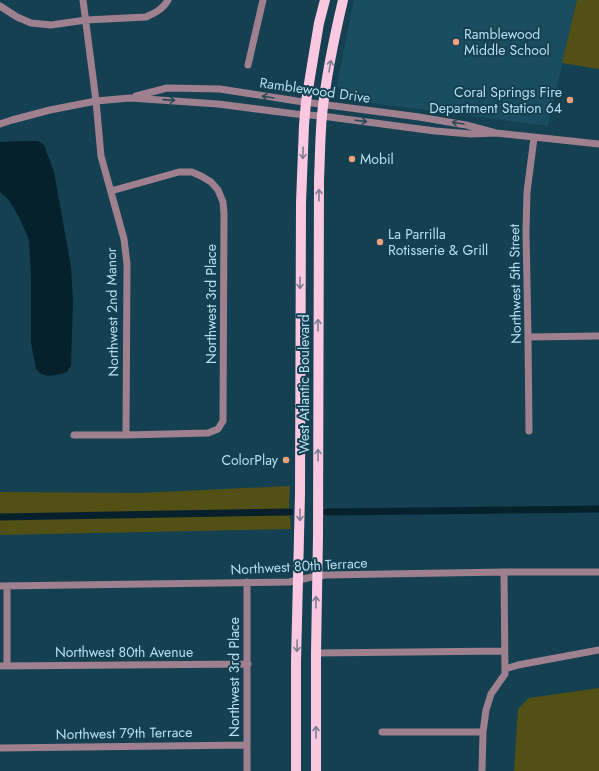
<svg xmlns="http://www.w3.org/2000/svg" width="599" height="771" viewBox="0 0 599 771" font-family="Jost,sans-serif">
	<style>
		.built { fill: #1a4d60 }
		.green { fill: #525014 }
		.water { fill: #07212c }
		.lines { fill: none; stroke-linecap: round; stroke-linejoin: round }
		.canal { stroke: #07212c; stroke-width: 7 }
		.minor { stroke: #9e808f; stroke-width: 7 }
		.major { stroke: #fac9e1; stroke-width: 10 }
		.oneway { stroke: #7b7e92 }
		.oneway2 { stroke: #294a5a }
		.poi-dot { fill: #f0a27a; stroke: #144051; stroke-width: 1.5 }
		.labels { text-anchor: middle; stroke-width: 4; stroke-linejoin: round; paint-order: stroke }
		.poi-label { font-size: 14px; fill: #b8deef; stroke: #144051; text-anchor: start }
		.street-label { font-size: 14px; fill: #b8deef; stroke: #144051 }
	</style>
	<rect width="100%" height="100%" fill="#144051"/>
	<path class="built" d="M354 0H577L548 126 349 100 342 96 339 91 337 84Z"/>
	<path class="green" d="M577 0H599V69L562 63Z
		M290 486 289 504 291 529 0 535V492L139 493Z
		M599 688V771H514L518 709 529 698Z"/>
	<path class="water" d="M26 141H38L44 145 54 172 71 267 73 300 71 366 67 372 61 374 48 376 41 374 36 369 31 343V278L29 240 20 219 9 200 0 192V142Z"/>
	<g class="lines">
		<path class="canal" d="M327 512 599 509
			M0 517 290 512"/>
		<path class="minor" d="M83 0 96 101 101 156 124 239 127 264 126 435
			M0 6 17 17 31 23 51 25 86 20 146 17C155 13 163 9 168 0
			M248 65 263 0
			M136 96 167 88 220 89 297 101 419 117 466 125 496 133 599 144
			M0 124 12 120 50 110 96 101 130 98 218 104 296 114 322 116 435 131 471 134 496 133
			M528 337 599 336
			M529 431 528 337 526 231 527 192 534 138
			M74 435H126L208 433 218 429 223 421 224 214 223 202 218 190 211 182 201 176 192 172H179L111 191
			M0 586 289 582 317 576 326 575 504 572H599
			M316 653 504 651
			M0 666 248 664
			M7 666V586
			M505 669 518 665 599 650
			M382 732H483
			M0 748 247 745
			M247 771V582
			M482 771 483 732 486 710 491 694 505 674 504 572"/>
		<path class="major" d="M296 771V662L300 494 301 203 304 125 306 102 312 65 319 23 325 0
			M316 771V653L318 536 319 180C320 158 320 137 322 115 326 76 334 38 343 0"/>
	</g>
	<defs><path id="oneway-shaft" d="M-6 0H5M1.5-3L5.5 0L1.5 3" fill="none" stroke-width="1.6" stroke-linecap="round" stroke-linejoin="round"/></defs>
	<g class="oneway">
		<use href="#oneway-shaft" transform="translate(330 66) rotate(-80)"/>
		<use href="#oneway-shaft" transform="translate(303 153) rotate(92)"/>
		<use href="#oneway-shaft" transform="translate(319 195) rotate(-90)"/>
		<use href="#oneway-shaft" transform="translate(300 283) rotate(90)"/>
		<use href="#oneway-shaft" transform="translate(318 325) rotate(-90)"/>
		<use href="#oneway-shaft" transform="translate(318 455) rotate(-90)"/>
		<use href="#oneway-shaft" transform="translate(300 515) rotate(91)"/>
		<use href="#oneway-shaft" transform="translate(316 602) rotate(-89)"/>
		<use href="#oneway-shaft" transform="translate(297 646) rotate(91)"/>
		<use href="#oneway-shaft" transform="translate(316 732) rotate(-90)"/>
	</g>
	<g class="oneway2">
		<use href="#oneway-shaft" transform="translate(268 97) rotate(-171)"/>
		<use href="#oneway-shaft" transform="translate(169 100) rotate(4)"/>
		<use href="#oneway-shaft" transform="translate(361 121) rotate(7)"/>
		<use href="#oneway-shaft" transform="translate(458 123) rotate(-171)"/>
	</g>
	<g class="poi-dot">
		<circle cx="456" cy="42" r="4"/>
		<circle cx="570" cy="100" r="4"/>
		<circle cx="352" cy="159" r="4"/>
		<circle cx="380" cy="242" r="4"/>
		<circle cx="286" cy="460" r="4"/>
	</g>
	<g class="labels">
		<g class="poi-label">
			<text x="464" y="39">Ramblewood<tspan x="464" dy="16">Middle School</tspan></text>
			<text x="562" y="97" text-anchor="end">Coral Springs Fire<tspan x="562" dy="16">Department Station 64</tspan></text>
			<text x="360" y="164">Mobil</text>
			<text x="388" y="239">La Parrilla<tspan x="388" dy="16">Rotisserie &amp; Grill</tspan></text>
			<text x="278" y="465" text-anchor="end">ColorPlay</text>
		</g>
		<g class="street-label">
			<text transform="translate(315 90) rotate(8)" y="5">Ramblewood Drive</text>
			<text transform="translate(515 284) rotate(-91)" y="5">Northwest 5th Street</text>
			<text transform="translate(211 304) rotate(-90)" y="5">Northwest 3rd Place</text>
			<text transform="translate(112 312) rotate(-91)" y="5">Northwest 2nd Manor</text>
			<text transform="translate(304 384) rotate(-90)" y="5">West Atlantic Boulevard</text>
			<text transform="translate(299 566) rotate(-3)" y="5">Northwest 80th Terrace</text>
			<text x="124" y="657">Northwest 80th Avenue</text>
			<text transform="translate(234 677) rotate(-90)" y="5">Northwest 3rd Place</text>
			<text transform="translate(124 733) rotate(-1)" y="5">Northwest 79th Terrace</text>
		</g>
	</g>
</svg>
